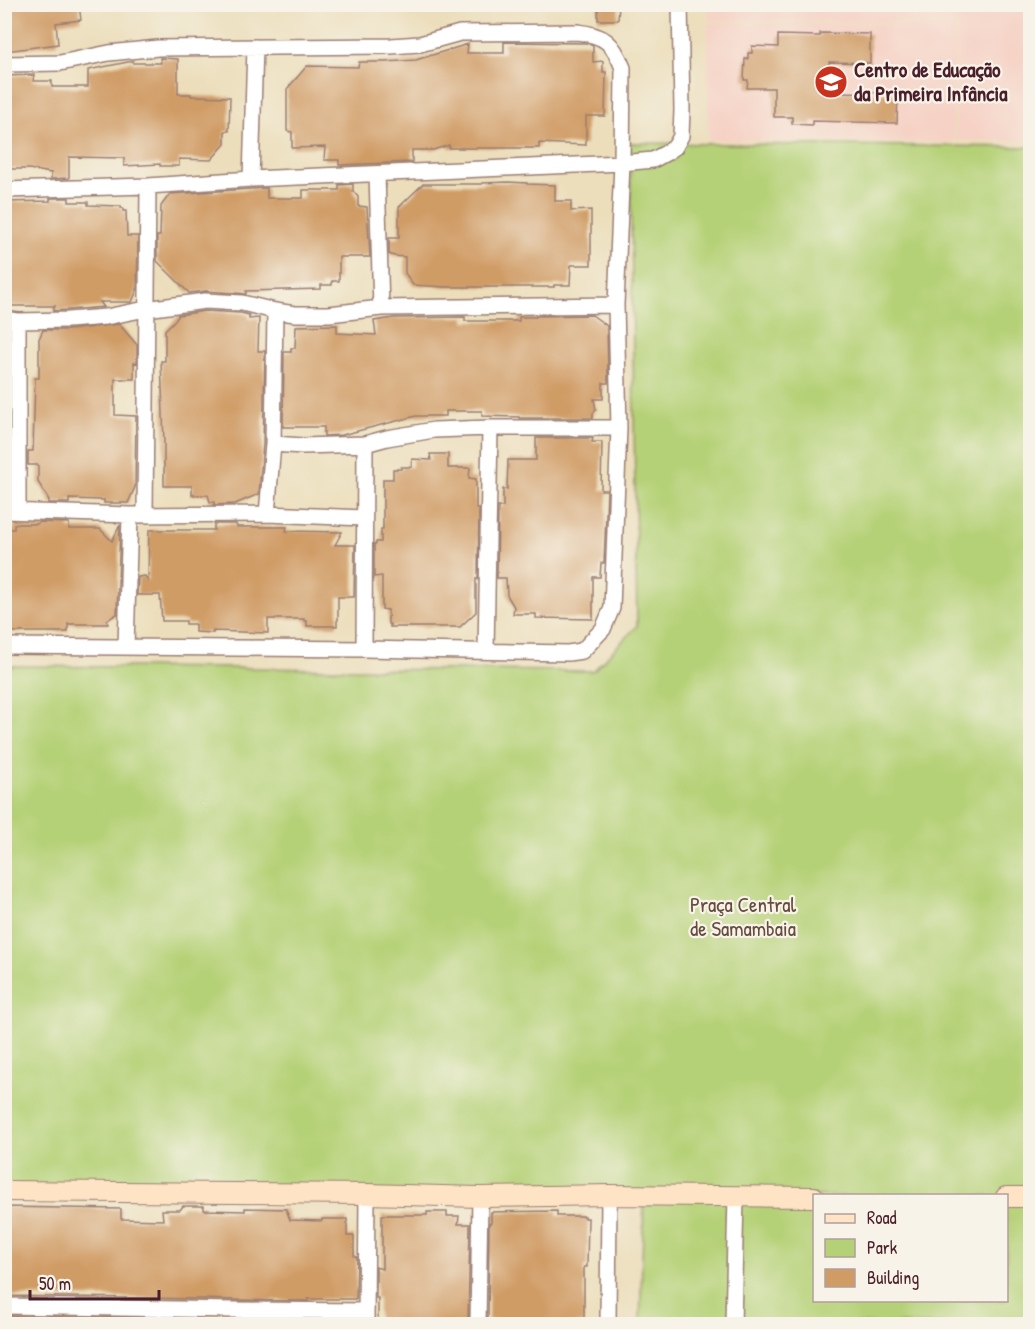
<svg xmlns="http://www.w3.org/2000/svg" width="1035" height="1329" viewBox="0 0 1035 1329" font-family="'Patrick Hand',sans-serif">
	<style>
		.built { fill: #f6d1c5 }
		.green { fill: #b5d177; stroke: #807851; stroke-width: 1.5; fill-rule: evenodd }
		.building { fill: #d09c66 }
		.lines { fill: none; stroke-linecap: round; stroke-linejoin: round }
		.street-casing { stroke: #9b7e73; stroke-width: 18 }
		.secondary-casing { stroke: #9b7e73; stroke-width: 22 }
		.street { stroke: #fff; stroke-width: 15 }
		.secondary { stroke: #fee4c5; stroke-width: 20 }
		.labels { text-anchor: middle; stroke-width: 4.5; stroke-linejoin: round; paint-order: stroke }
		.poi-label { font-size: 21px; font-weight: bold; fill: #4a1f2b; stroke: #f7f3e8; text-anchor: start }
		.park-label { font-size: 21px; fill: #654c3e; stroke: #f7f3e8 }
	</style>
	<rect width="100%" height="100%" fill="#f7f3e8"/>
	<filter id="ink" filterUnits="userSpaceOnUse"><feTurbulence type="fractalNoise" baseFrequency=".0167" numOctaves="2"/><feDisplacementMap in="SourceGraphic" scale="12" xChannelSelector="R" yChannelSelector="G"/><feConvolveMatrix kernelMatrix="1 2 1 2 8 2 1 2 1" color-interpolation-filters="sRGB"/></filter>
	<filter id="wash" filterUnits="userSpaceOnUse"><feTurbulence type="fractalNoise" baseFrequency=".008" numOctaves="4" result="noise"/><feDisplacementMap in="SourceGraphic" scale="24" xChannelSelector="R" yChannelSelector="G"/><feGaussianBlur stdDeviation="1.35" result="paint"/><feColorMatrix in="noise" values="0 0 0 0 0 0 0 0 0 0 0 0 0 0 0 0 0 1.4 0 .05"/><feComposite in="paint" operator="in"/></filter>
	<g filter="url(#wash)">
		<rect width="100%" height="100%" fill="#ecdebb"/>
		<path class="built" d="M708 5H1030V141L955 140 958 23 708 20Z
			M708 23 956 25 953 142 708 140Z"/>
		<path class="green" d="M630 143 1030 147V1324H640L644 1200 5 1196V666L593 671 637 626ZM814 1196H1006V1300H814Z
			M243 1321H364V1324H243Z"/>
		<g id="blocks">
			<path class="building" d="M4 4H79L81 20 56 23 58 44 6 51 4 38Z
				M598 4H619L618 20H598Z
				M820 33 870 34V63L829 62V92L898 93 897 123 812 121V125L792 124V117H774V88H747L748 80H744L745 59H748V53H752V46L778 47V35L820 36Z
				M504 42 586 43 593 45V62L603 61V72H606L605 116H586V145L539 143V148H449V145L433 150H412V162L339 165V160H324L325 147 292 148V132L287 131V89L307 66 358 67 359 62H386L416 60 468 44 467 53H504Z
				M160 58 178 59V94H191V96L230 97 229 131H225V144L211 160 179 159V166H160V164L124 166V158L69 157V178L51 179V173L29 169H4V76L34 75 33 81H52V87H88V70L133 61V63H161Z
				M508 182 527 183V184L555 185V201H571V211L591 210V265H571L570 285H554V287H446L413 285 405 273V257L394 256 389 254V238H399V207L423 184H482V183Z
				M353 184V191L358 197V206L367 207 370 257H339V281H332V285H321V289L246 291V294L206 291 189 293 157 261V236H160L161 206 170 194 267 188V198H303V190H339V185Z
				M50 198H69V202H88V205L121 206V208H123V211H126L127 236H138L137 290 132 302H100L104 307 68 310 53 311 55 306H4V202L50 201Z
				M205 311 241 313 249 315V319L259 318 258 351H265L263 444 259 494 235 504 214 505V502H210L208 495H192V486H164V442L161 361H165V330L178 317V315Z
				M592 315 607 326 608 373V383H603V399H594L596 410 593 413V418H519V417L482 416V411H446V416H416L342 435 324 436V427H283L284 352H291V348H295L296 326 337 325V333L376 335 374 321 394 318 465 317V321H519V317H536V316Z
				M119 324 137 345V363L134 362V379H115V415L136 416 135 487 128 503H104V500L69 499V503H48L49 500 38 482V465H28V451H33L35 378H39V339L43 330H69Z
				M536 438H593L592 442H602L601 490H607L604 563H601L600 577H593V619L536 618V614H513L514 607 507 595 506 578H497L498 507H503V489H507L508 460H536Z
				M430 454H448V468H470L469 478 476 479V508H479L478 579H476V612L460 627H390V624H388V610L382 609V576L374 577V544H376V542H381V529H383V479H393V469H401V467H412V459L431 460Z
				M39 522 69 523V529H100L112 541 120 525 117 614 107 620 108 624H68V632H4V533H6V529H14V524H37Z
				M214 524H236L237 527H287L286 531 342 532 335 545H355L354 597H338V620L337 621V626H307V621H304V619H268V633L213 631V633L195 632V624H186V621H162L160 595H137L138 577 145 576 148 581 149 530H214Z
				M183 1206H204V1210L245 1211V1208L286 1209 290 1220 322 1221V1219H347V1236H354V1256L357 1257 356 1299H308V1301L235 1300 203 1299 4 1296V1207L121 1209V1219L163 1220 162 1210H180Z
				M557 1211V1216H585V1218H588L587 1267H584V1324H493V1320L488 1321 489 1223H491V1212Z
				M427 1212H447V1216H459L458 1224H470L468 1324H378V1298H376V1267L382 1269V1215H427Z
				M4 1316 178 1319V1324H4Z"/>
		</g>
	</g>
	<g filter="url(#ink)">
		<use href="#blocks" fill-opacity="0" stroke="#9b7e73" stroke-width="1.5"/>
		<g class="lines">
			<g class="street-casing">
				<path id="street" d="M4 64 60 63 109 53 158 48 391 46 420 44 460 33 577 32C604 35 613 42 623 68L622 163 616 305 619 428 612 608 603 629 582 651 568 653 364 649 4 646
					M377 174 381 308
					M251 179 255 47
					M4 190 148 186 251 179 622 163 653 160 666 153 675 147 681 136 682 110 680 4
					M4 319 18 321 68 320 106 317 146 309 205 301 242 303 275 311 295 314H329L381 308 616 305
					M273 444 303 446 365 444 387 438 434 430 490 428H619
					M4 511 130 515 267 514 364 518
					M18 511V321
					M145 514 148 186
					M267 514 273 444 275 311
					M126 646 130 515
					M364 649 365 444
					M486 651 490 428
					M4 1306 234 1310 366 1311
					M366 1324 367 1194
					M478 1324 480 1197
					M608 1324 609 1195
					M733 1324 736 1197"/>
			</g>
			<g class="secondary-casing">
				<path id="secondary" d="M4 1191 367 1194 480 1197 609 1195 814 1197
					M1006 1197H1030"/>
			</g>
			<use href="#street" class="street"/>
			<use href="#secondary" class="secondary"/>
		</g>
	</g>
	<defs>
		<g id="school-disc" transform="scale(1.725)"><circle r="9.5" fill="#c8321e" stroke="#f7f3e8"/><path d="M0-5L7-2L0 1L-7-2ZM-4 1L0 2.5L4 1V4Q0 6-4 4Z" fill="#fff"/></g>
	</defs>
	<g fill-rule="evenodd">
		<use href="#school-disc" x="831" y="82"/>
	</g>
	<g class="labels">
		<g class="poi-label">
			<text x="854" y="77">Centro de Educação<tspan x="854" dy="24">da Primeira Infância</tspan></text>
		</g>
		<g class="park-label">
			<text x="743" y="912">Praça Central<tspan x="743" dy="24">de Samambaia</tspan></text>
		</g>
	</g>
	<rect width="1035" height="1329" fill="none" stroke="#f7f3e8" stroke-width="24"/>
	<rect x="813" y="1194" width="195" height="108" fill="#f7f3e8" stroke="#b29e9c" stroke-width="1.5"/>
	<rect x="825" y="1214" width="30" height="9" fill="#fee4c5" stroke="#b29e9c" stroke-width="1.5"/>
	<text x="867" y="1224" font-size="18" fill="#4a1f2b">Road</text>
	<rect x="825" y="1239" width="30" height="18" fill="#b5d177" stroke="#b29e9c" stroke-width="1.5"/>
	<text x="867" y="1254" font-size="18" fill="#4a1f2b">Park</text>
	<rect x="825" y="1269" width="30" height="18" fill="#d09c66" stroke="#b29e9c" stroke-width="1.5"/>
	<text x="867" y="1284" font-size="18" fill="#4a1f2b">Building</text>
	<path d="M30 1290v9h129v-9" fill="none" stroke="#4a1f2b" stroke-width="3"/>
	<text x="39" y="1290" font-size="18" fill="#4a1f2b" stroke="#f7f3e8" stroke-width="4.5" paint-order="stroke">50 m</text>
</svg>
